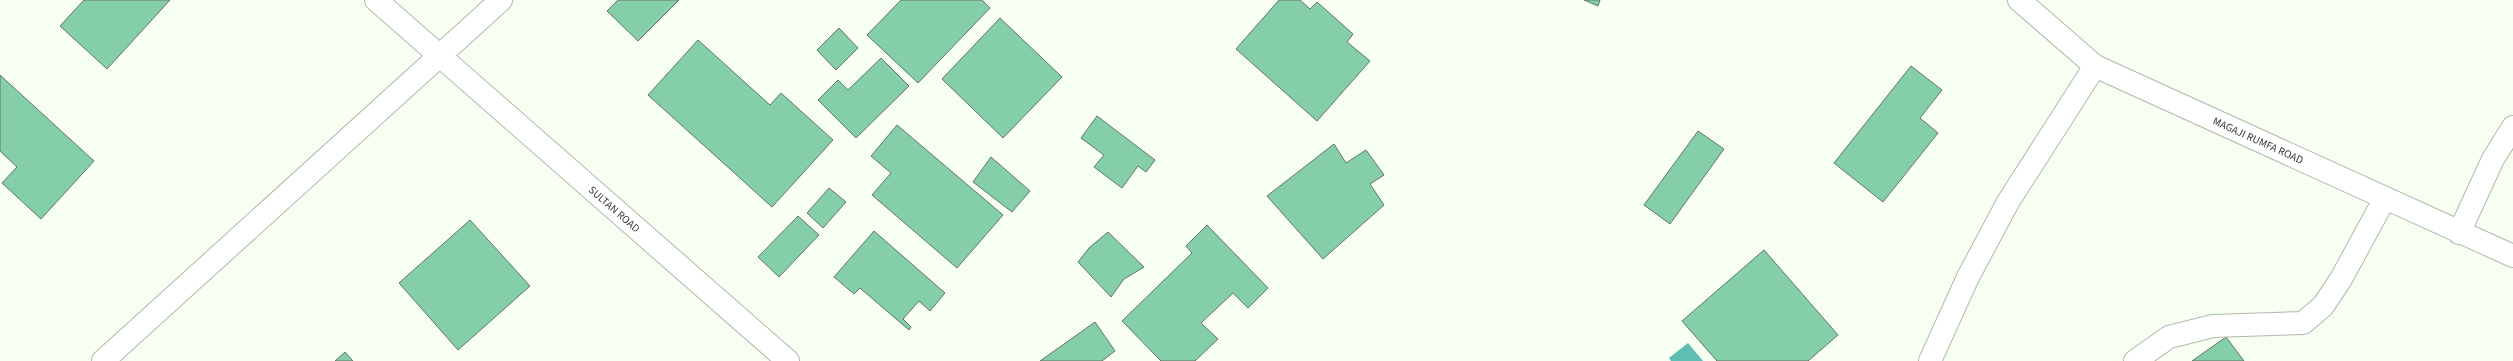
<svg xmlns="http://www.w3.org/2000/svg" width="2513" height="361" viewBox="0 0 2513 361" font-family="'Source Sans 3',sans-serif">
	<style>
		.water { fill: #5fbeb3 }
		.building { fill: #84cea8; stroke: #65756c }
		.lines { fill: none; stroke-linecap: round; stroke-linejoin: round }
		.minor-casing { stroke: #b0baac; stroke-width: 24 }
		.minor { stroke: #fff; stroke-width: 22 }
		.labels { text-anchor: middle; stroke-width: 3; stroke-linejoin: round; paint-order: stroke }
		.street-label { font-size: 11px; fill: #353933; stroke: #f6fff2 }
	</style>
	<rect width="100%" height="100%" fill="#f6fff2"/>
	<path class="water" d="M1688 343 1703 361H1671L1669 358Z"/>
	<path class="building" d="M84 0H170L107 69 60 26Z
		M618 0H679L638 41 607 11Z
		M901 0H982L990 8 918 83 867 35Z
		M1279 0H1300L1310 9 1317 2 1353 34 1347 42 1370 61 1317 121 1236 49Z
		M1584 0H1600L1598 6Z
		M1000 18 1062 77 1003 138 942 79Z
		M839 28 858 48 836 70 817 50Z
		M698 40 770 105 781 93 833 140 772 207 648 95Z
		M881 58 909 86 856 138 818 100 838 80 848 90Z
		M1911 66 1942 90 1920 118 1938 133 1883 202 1834 163Z
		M0 75 94 161 41 219 2 183 17 167 0 151Z
		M1097 116 1155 160 1146 172 1138 166 1122 188 1094 167 1104 155 1081 138Z
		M897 125 1003 215 957 268 872 195 891 173 871 156Z
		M1698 131 1724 149 1670 224 1644 205Z
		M1334 144 1346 163 1366 150 1384 175 1370 184 1384 205 1323 259 1267 196Z
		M991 157 1030 191 1012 212 973 182Z
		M829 188 846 202 823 228 807 213Z
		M798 216 819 235 779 277 758 257Z
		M470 220 530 286 458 350 399 283Z
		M1207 225 1268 288 1248 308 1233 293 1201 323 1218 339 1195 361H1161L1122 321 1192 253 1186 246Z
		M874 231 945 293 930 311 919 301 903 319 911 327 909 330 860 288 854 294 834 277Z
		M1108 232 1144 267 1124 279 1111 297 1078 262 1089 248Z
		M1764 250 1838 335 1808 361H1717L1682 321Z
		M1095 322 1115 351 1102 361H1040Z
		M2226 337 2244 361H2192Z
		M345 352 353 361H335Z"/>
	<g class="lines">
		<g class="minor-casing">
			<g id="minor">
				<path id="s1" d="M376 0 788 361"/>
				<path id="s2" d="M2019 0 2095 66 2513 256"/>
				<path d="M2459 233 2493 159 2513 127"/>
				<path d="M103 361 501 0"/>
				<path d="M1930 361 1968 277 2008 202 2095 66"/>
				<path d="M2135 361 2169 337 2213 326 2303 323 2323 306 2341 279 2385 198"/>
			</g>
		</g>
		<use href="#minor" class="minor"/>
	</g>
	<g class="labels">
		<g class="street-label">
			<text dy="4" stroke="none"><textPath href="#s2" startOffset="280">MAGAJI RUMFA ROAD</textPath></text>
			<text dy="4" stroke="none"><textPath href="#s1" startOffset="317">SULTAN ROAD</textPath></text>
		</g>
	</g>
</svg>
